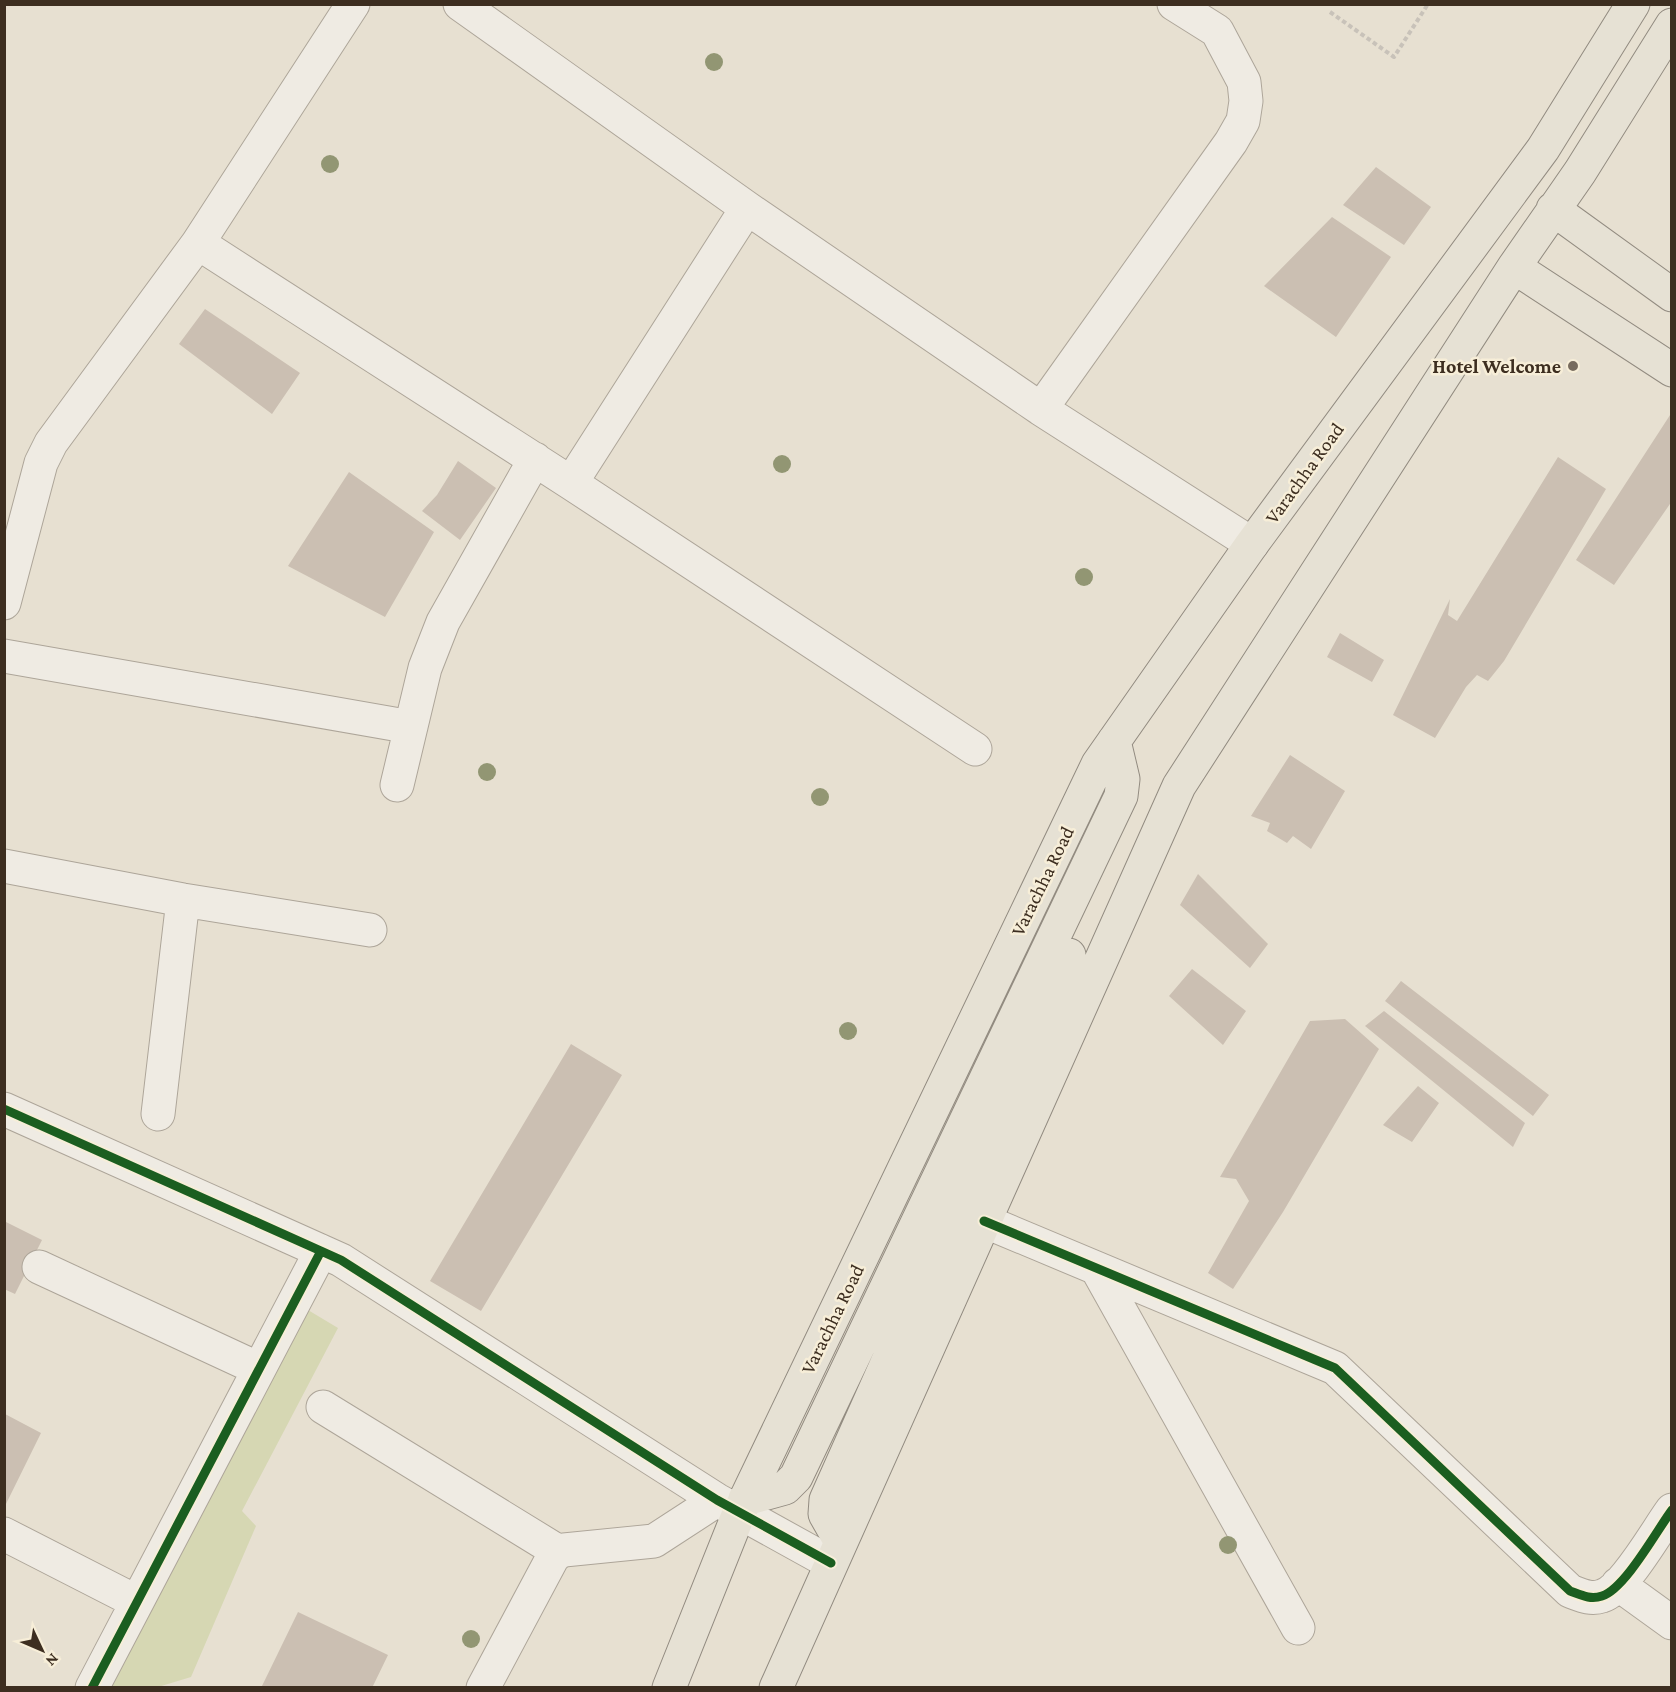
<svg xmlns="http://www.w3.org/2000/svg" width="1676" height="1692" viewBox="0 0 1676 1692" font-family="'Crimson Pro',serif">
	<style>
		.green { fill: #d6d7b3 }
		.building { fill: #cbbfb2 }
		.lines { fill: none; stroke-linecap: round; stroke-linejoin: round }
		.minor-casing { stroke: #ada599; stroke-width: 35 }
		.major-casing { stroke: #928b80; stroke-width: 35 }
		.path { stroke: #c8c2b9; stroke-width: 4; stroke-dasharray: 4.5 3; stroke-linecap: butt }
		.minor { stroke: #efebe3; stroke-width: 33 }
		.major { stroke: #e6e1d4; stroke-width: 33 }
		.cycleway-casing { stroke: #f7eed8; stroke-width: 13 }
		.cycleway { stroke: #1b5e20; stroke-width: 9 }
		.tree { fill: #929673 }
		.poi-dot { fill: #786c5e; stroke: #f7eed8; stroke-width: 2 }
		.labels { text-anchor: middle; stroke-width: 5; stroke-linejoin: round; paint-order: stroke }
		.poi-label { font-size: 20px; font-weight: bold; fill: #3d2e20; stroke: #f7eed8; text-anchor: end }
		.street-label { font-size: 20px; fill: #3d2e20; stroke: #f7eed8 }
	</style>
	<rect width="100%" height="100%" fill="#e7e0d1"/>
	<path class="green" d="M308 1310 338 1328 242 1511 256 1526 191 1677 158 1687 107 1688Z"/>
	<path class="building" d="M1376 167 1431 207 1404 245 1343 205Z
		M1332 217 1391 257 1336 337 1264 286Z
		M205 309 300 373 272 414 179 344Z
		M1672 412V501L1614 585 1576 560Z
		M1558 457 1606 489 1504 661 1488 681 1477 675 1466 687 1435 738 1393 715 1450 599 1448 615 1457 621Z
		M458 461 496 488 460 540 422 511 437 495Z
		M349 472 434 532 385 617 288 566Z
		M1340 633 1384 660 1372 682 1327 657Z
		M1290 755 1345 791 1311 849 1293 836 1287 843 1267 831 1270 823 1251 816Z
		M1198 874 1268 944 1250 968 1180 905Z
		M1192 969 1246 1011 1223 1045 1169 996Z
		M1401 981 1549 1095 1533 1116 1385 1001Z
		M1384 1011 1525 1123 1513 1147 1365 1026Z
		M1345 1019 1379 1049 1283 1212 1233 1289 1208 1273 1249 1201 1236 1179 1220 1177 1310 1021Z
		M571 1044 622 1075 481 1311 430 1281Z
		M1418 1086 1439 1103 1412 1142 1383 1125Z
		M4 1221 42 1240 15 1294 4 1289Z
		M5 1414 41 1433 5 1506Z
		M298 1612 388 1655 372 1688H261Z"/>
	<g class="lines">
		<g class="minor-casing">
			<path id="minor" d="M460 4 747 208 1041 409 1252 544
				M198 243 571 483 975 749
				M1041 409 1231 142 1243 121 1246 101 1244 82 1217 31 1174 4
				M571 483 747 208
				M4 603 41 463 51 443 198 243 353 4
				M4 656 411 727
				M397 785 425 668 443 622 535 459
				M4 866 183 900 370 930
				M4 1109 341 1260 717 1500 831 1563
				M158 1114 183 900
				M984 1221 1335 1368 1570 1591C1581 1595 1590 1600 1602 1596 1625 1589 1657 1530 1672 1510
				M39 1267 259 1369
				M1097 1269 1298 1628
				M323 1407 559 1552
				M4 1534 137 1602
				M1618 1584 1672 1623
				M92 1688 321 1251
				M483 1688 554 1555 564 1550 654 1541 717 1500"/>
		</g>
		<g class="major-casing">
			<path id="major" d="M1553 209 1672 295
				M1514 267 1672 370
				M745 1499 785 1488 796 1477 1121 796 1123 779 1114 741
				M841 1542 825 1514 826 1500 1069 955
				M669 1688 739 1513 1098 764 1252 544 1543 149 1633 4
				M776 1688 1179 786 1514 267 1580 172 1672 25"/>
		</g>
		<path class="path" d="M1330 12 1394 57 1428 4"/>
		<use href="#minor" class="minor"/>
		<use href="#major" class="major"/>
		<g class="cycleway-casing">
			<path id="cycleway" d="M4 1109 341 1260 717 1500 831 1563
				M984 1221 1335 1368 1570 1591C1581 1595 1590 1600 1602 1596 1625 1589 1657 1530 1672 1510
				M92 1688 321 1251"/>
		</g>
		<use href="#cycleway" class="cycleway"/>
	</g>
	<g class="tree">
		<circle cx="714" cy="62" r="9"/>
		<circle cx="330" cy="164" r="9"/>
		<circle cx="782" cy="464" r="9"/>
		<circle cx="1084" cy="577" r="9"/>
		<circle cx="487" cy="772" r="9"/>
		<circle cx="820" cy="797" r="9"/>
		<circle cx="848" cy="1031" r="9"/>
		<circle cx="1228" cy="1545" r="9"/>
		<circle cx="471" cy="1639" r="9"/>
	</g>
	<circle class="poi-dot" cx="1573" cy="366" r="6"/>
	<g class="labels">
		<g class="poi-label">
			<text x="1561" y="373">Hotel Welcome</text>
		</g>
		<g class="street-label">
			<text transform="translate(1304 473) rotate(-54)" y="7">Varachha Road</text>
			<text transform="translate(1042 881) rotate(-64)" y="7">Varachha Road</text>
			<text transform="translate(832 1319) rotate(-64)" y="7">Varachha Road</text>
		</g>
	</g>
	<rect width="1676" height="1692" fill="none" stroke="#3d2e20" stroke-width="12"/>
	<g transform="translate(42 1650) rotate(134)" stroke="#f7eed8" stroke-width="4.5" paint-order="stroke">
	<path d="M0-4.5L10 22L0 15L-10 22Z" fill="#3d2e20"/>
	<text y="-9" font-size="16" font-weight="bold" text-anchor="middle" fill="#3d2e20">N</text>
	</g>
</svg>
